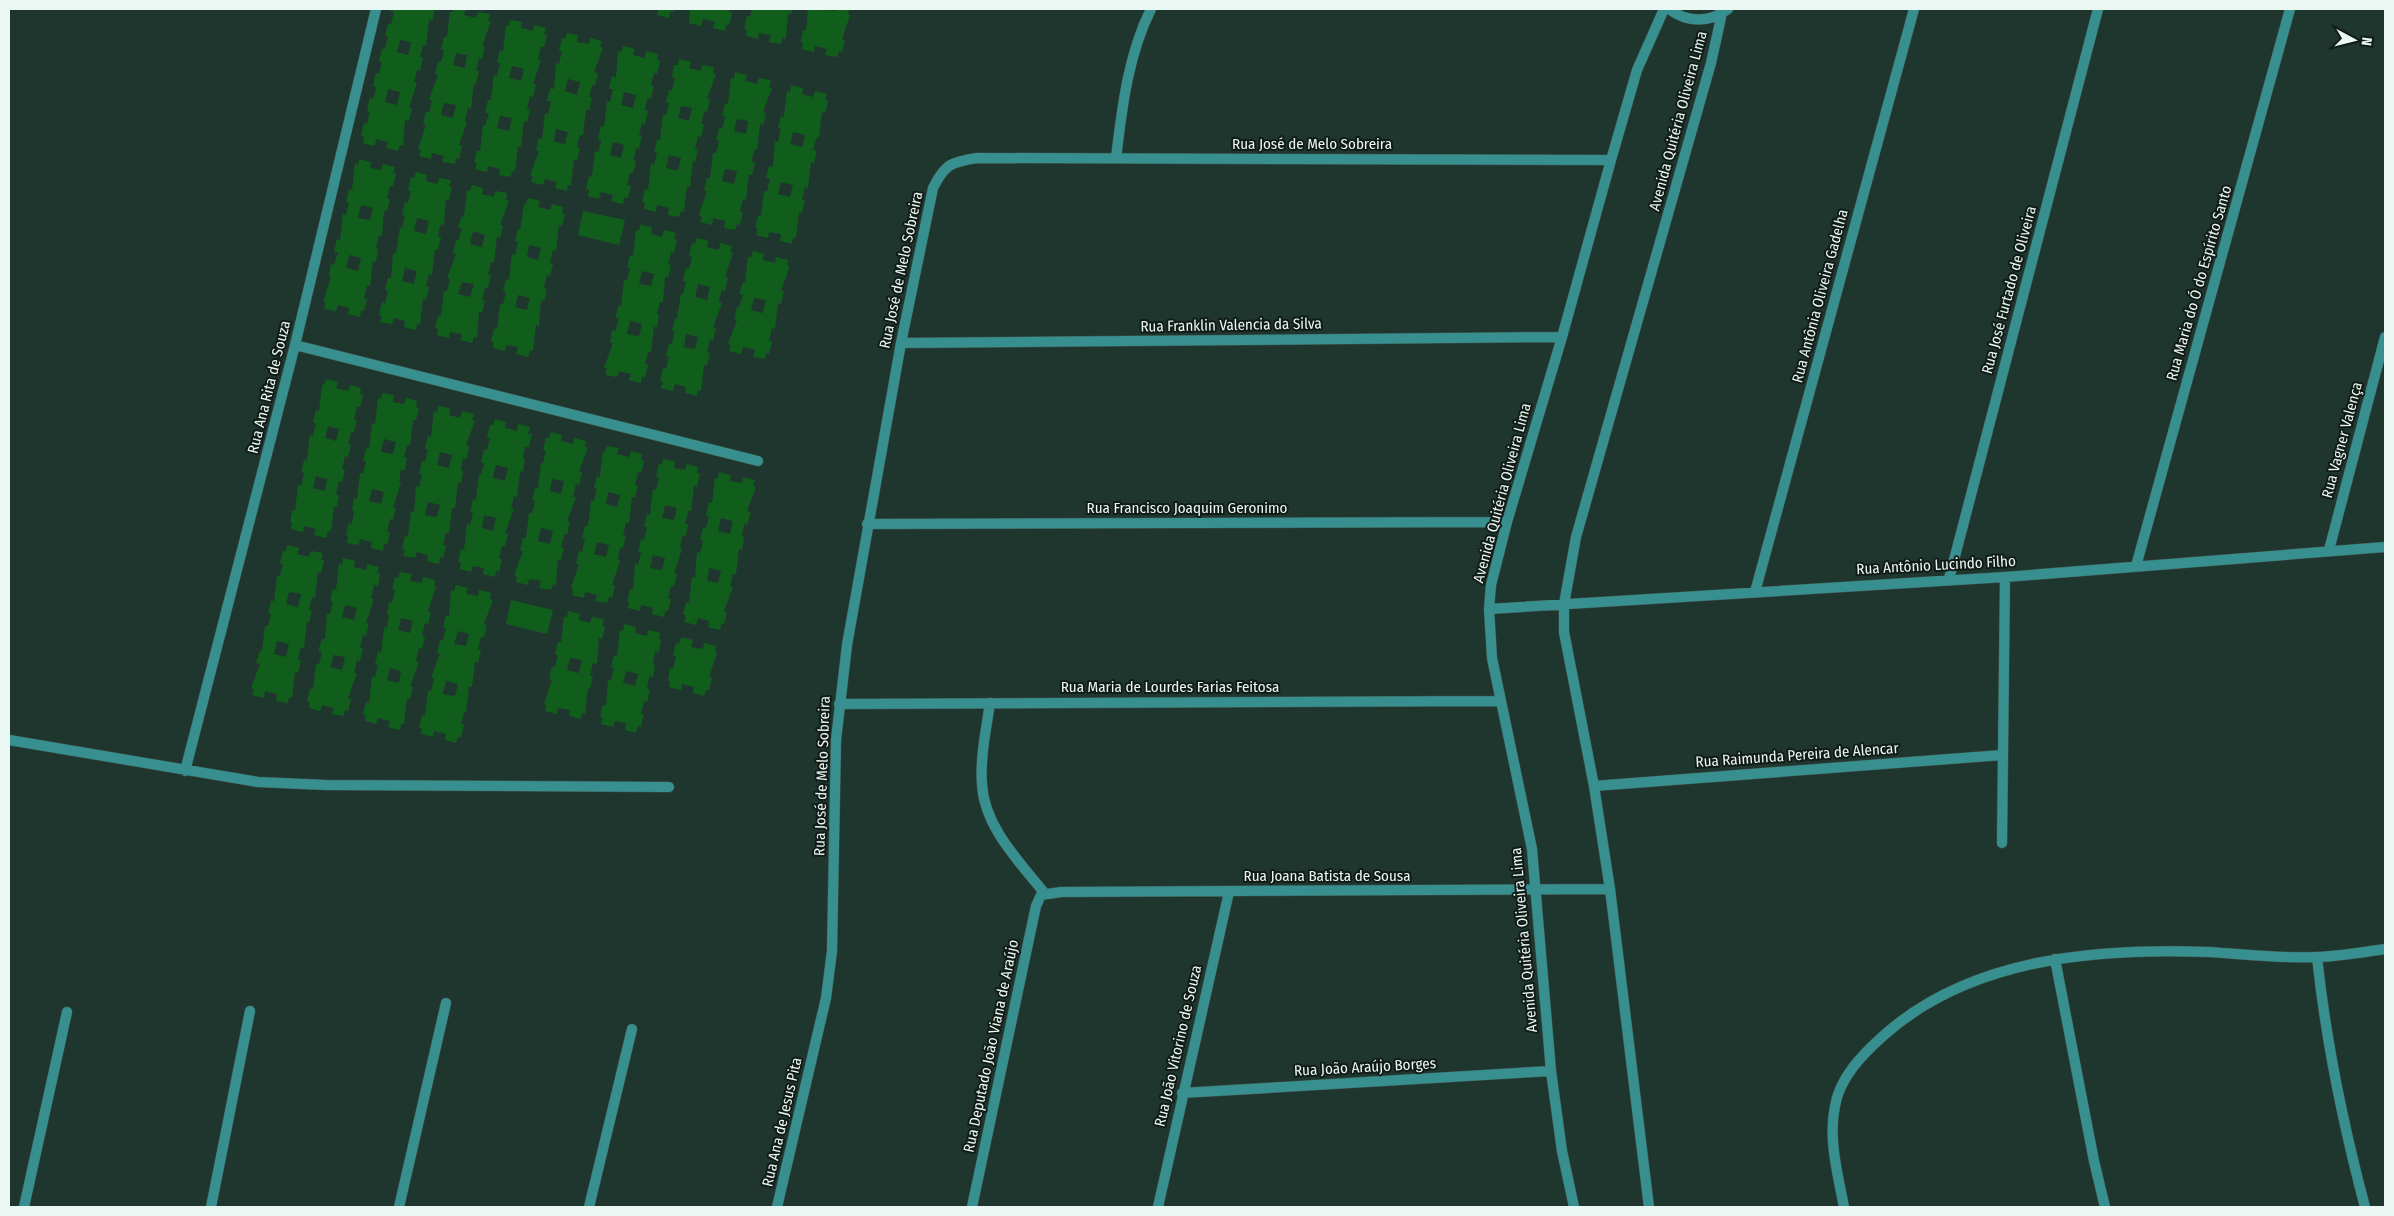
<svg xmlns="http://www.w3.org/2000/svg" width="2394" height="1216" viewBox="0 0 2394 1216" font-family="'Fira Sans Condensed',sans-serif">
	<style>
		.building { fill: #115e1c; fill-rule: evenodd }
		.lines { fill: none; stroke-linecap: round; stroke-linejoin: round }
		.minor-casing { stroke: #3f554d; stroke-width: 11 }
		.minor { stroke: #388f8f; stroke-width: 10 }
		.labels { text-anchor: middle; stroke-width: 4; stroke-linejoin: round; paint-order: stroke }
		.street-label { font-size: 15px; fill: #eaf7f2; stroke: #111b17 }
	</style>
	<rect width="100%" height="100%" fill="#1f362e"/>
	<path class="building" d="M391 9H435L432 21 429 20 426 46 423 45 420 57 423 58 420 71 417 70 414 82 417 83 409 107 412 108 409 121 405 120 403 146 400 145 398 151 386 148 388 142 376 139 375 146 363 143 364 136H361L364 123 367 124 370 112 367 111 370 98 373 99 375 93 376 87 373 86 376 73 379 74 382 62 379 61 382 49H385L386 43 388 37 385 36 388 24H391L394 12 390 11ZM400 40 411 42 408 55 397 52ZM388 89 400 92 397 105 385 102Z
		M453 9H466L464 15 476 18 478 12 490 14 488 21H491L482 46H485L482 59 479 58 476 71H479L476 84 474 83 471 109 468 108 465 121 467 122 459 145 462 146 459 159 456 158 455 164 442 162 444 156 432 153 431 159 419 156 421 150 418 149 426 125 423 124 426 112H429L432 100 429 99 438 75 435 74 438 62H441L443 56 444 50 441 49 444 37H447L450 12H453ZM456 53 467 55 465 68 453 65ZM444 103 456 105 453 118 441 115Z
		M659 9H674L673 12H670L669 18 657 15Z
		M690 9H730L729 12 732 13 729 25H726L725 31 713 28 715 22 703 19 701 26 689 23Z
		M752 9H792L791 14 788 13 786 39 783 38 781 44 769 42 771 35 759 33 758 39 746 36 747 30 744 29 747 16 750 17Z
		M808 9 836 11V9H849L848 14 850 15 842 39 845 40 842 52 839 51 837 57 825 55 827 49 815 46 814 52 802 49 803 43 801 42 803 30 806 31Z
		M510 20 522 22 521 28 533 31 534 25 546 28 544 34 547 35 544 47 541 46 538 59 541 60 533 84 536 85 533 97 530 96 527 109H530L527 122 524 121 521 147 518 146 515 172 512 171 511 177 499 175 500 169 488 166 487 172 475 169 477 163 474 162 477 150 480 151 483 125 485 126 489 113H485L488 100H491L494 75 497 76 500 63 497 62 500 50 503 51 506 25 509 26ZM512 66 524 69 521 81 509 78ZM500 116 512 118 509 131 497 128Z
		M567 33 578 35 577 42 589 44 590 38 602 41 600 47 603 48 594 72 598 73 595 85H592L589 97 592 98 589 110H586L583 135H580L578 141 577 147 580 148 577 160H574L571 185H568L567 191 555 188 557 182 545 179 543 185 531 182 533 176H530L539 151H536L539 138 542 139 545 113 548 114 551 101H547L550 88 554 89 556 63 559 64 562 51H559L562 38 565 39ZM568 79 580 82 577 95 565 91ZM556 129 568 132 565 144 554 142Z
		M623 46 635 49 633 55 645 58 646 51 658 54 657 60 660 61 657 74 654 73 651 85 654 86 651 99 648 98 646 104 645 110 648 111 645 124 642 123 639 135 642 136 639 149 636 148 635 154 633 160 636 161 633 173H630L627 185 631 186 628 198H624L623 204 611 201 613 195 601 192 599 199 588 196 589 189H586L589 176 592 177 595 151 598 152 600 146 601 140 598 139 601 126 604 127 607 101 610 102 613 89H609L612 76 616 77 618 51 621 52ZM624 92 636 95 633 108 621 105ZM613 142 624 145 621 158 610 155Z
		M679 59 691 62 689 68 701 71 702 65 714 67 713 74H716L707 99H710L707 112 704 111 703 117 701 124H704L701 137 698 136 695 149H698L695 162 693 161 690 187 687 186 684 212 681 211 679 217 668 215 669 208 657 205 656 212 644 209 645 203 642 202 645 189 648 190 651 164 654 165 657 153 654 152 657 140H660L663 115H666L669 103 666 102 669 90H672L675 78 672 77 674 65H678ZM681 106 692 108 689 121 678 118ZM669 155 681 158 678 171 666 168Z
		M735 72 747 75 745 81 757 84 759 78 771 80 769 87 772 88 763 112 766 113 763 125 760 124 757 150 755 149 751 162H755L752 175 749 174 746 200 743 199 740 212H743L740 225 737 224 735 230 724 228 725 221 713 218 712 225 700 222 702 216 699 215 707 191 704 190 707 178H710L713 153H716L719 141 716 140 719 128H722L724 122 725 116 722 115 725 103 728 104 731 78 734 79ZM737 119 748 121 746 134 734 131ZM725 169 737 171 734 184 722 181Z
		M791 85 803 88 802 94 813 97 815 91 827 94 825 100 828 101 825 113 822 112 819 138 817 137 813 150 817 151 814 163 811 162 808 188 805 187 802 200H805L802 213 799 212 796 238 793 237 792 244 780 241 781 234 769 232 768 238 756 235 758 229 755 228 758 216H761L764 191H767L770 179 766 178 769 166 773 167 775 141 778 142 781 129 778 128 781 116 784 117 787 91 790 92ZM793 132 805 135 802 147 790 144ZM781 182 793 185 790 197 778 194Z
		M359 159 371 162 370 168 381 170 383 164 395 167 393 173 396 174 393 186H390L387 198 390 199 387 211H384L382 236H379L376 248 378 249 376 262 373 261 370 286H367L364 298 367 299 364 311H361L360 317 348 314 349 308 338 305 336 311 324 309 326 302H323L331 277H329L331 264 334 265 336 259 338 252H334L337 239 340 240 343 214 346 215 349 202H346L349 189 352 190 355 164 358 165ZM361 205 373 208 370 220 358 218ZM349 255 361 258 358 271 346 268Z
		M416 172 427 175 426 181 437 184 439 178 451 180 449 186 452 187 449 200 446 199 444 225 441 224 439 230 438 237H441L438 250 435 249 432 275 429 274 426 286 429 287 426 300 423 299 420 325 417 324 416 330 404 327 405 321 394 318 392 324 380 322 382 316 379 315 382 302 385 303 388 291 385 290 388 278H391L393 253H396L400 227 402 228 405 216 402 215 405 202 408 203 411 191 408 190 411 177 414 178ZM417 218 429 221 426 234 414 231ZM405 268 417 271 414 284 402 281Z
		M472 185 483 188 482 194 494 197 495 191 507 193 506 200H509L500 225H503L500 238 497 237 494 263 491 262 488 275H491L488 288 485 287 482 300H485L482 313 479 312 477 338 474 337 472 343 460 340 462 334 450 332 449 338 437 335 438 329 435 328 438 316H441L444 291H447L450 279 447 278 456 254 453 253 456 240 458 241 462 229 458 228 462 216 464 217 467 191H470ZM473 231 485 235 482 247 470 244ZM462 282 474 284 470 297 458 294Z
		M528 198 540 201 538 207 550 210 552 204 563 207 562 213 565 214 562 226 559 225 556 251 553 250 550 263 553 264 550 276 547 275 544 288 547 289 544 301 541 300 539 326 536 325 533 351 530 350 528 357 516 354 518 347 506 345 505 351 493 348 494 342 491 341 494 329H497L500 304H503L506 292 503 291 506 279 509 280 512 254 515 255 518 242 515 241 518 229 520 230 524 204H526ZM529 245 541 248 538 260 527 257ZM518 295 530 298 527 310 515 307Z
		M583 211 625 220 619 245 578 235Z
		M640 225 652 227 651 234 662 237 664 230 676 233 674 239 677 240 674 253 671 252 668 264 671 265 668 277H665L663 302H660L657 314 659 315 657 327H654L651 352H648L645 364 648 365 645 378 642 376 641 383 629 380 631 374 619 371 617 377 605 375 607 368H604L613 343H610L612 330 615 331 617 325 619 318H615L619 305 621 306 624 280 627 281 630 268H627L630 255 633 256 636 230 639 231ZM642 271 654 274 651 286 639 284ZM630 321 642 324 639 336 627 334Z
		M697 238 708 241 707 247 719 250 720 243 732 246 730 252 733 253 725 277 728 278 725 291 722 290 720 296 719 302 722 303 713 327 716 328 713 340H710L707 352 710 353 707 365H704L701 391 698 390 697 396 685 393 686 387 675 384 673 391 661 388 663 382 660 381 663 368 666 369 669 357 666 356 669 343 672 344 673 338 675 331H672L675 318 677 319 681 293 683 294 686 282 683 281 686 268 689 269 692 257 689 256 692 243 695 244ZM698 284 710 287 707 300 695 297ZM686 334 698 337 695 349 684 347Z
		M753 251 764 254 763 260 775 263 776 257 788 260 787 266H790L781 291H784L781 304 778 303 775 329 772 328 769 341H772L769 354 766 353 765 359 753 357 755 350 743 347 741 354 729 351 731 345 728 344 737 320 734 319 737 307H739L743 295 739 294 743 282H745L748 257H751ZM754 298 766 300 763 313 751 310Z
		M326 379 338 382 336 388 348 391 350 385 361 388 360 394 363 395 360 407H357L354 419 357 420 354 432H351L350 438 348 444 351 445 348 457 345 456 342 469 345 470 342 482 339 481 336 494 339 495 337 507 334 506 331 532 328 531 326 538 314 535 316 529 304 526 303 532 291 529 292 523 290 522 292 510 295 511 298 485 301 486 304 473 301 472 304 460 307 461 310 435 313 436 316 423H313L316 410 319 411 322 385H324ZM328 426 339 429 336 441 325 438ZM316 476 327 479 325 491 313 488Z
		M382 393 394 395 393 402 404 404 406 398 417 401 416 407 419 408 416 420H413L410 445H407L404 457 407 458 405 470H401L399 482 401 483 393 507 396 508 393 520 390 519 387 532 390 533 387 545 384 544 383 551 371 548 372 542 360 539 359 545 347 543 348 536 346 535 349 523 352 524 354 511H352L354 498 357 499 360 473 363 474 366 461H363L366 448 369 449 372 423 375 424 378 398 381 399ZM384 439 396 442 393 454 381 452ZM372 489 384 492 381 504 369 501Z
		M438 406 450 408 449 415 460 418 462 411 474 414 472 420 475 421 466 445 469 446 467 459 463 458 461 470 463 471 461 483H458L455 508H452L449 533H446L443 545 446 546 443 558H440L439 564 427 561 428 555 417 552 415 558 403 556 405 549H402L405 536 408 537 411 511 414 512 416 486 419 487 422 474H419L422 461 425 462 428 450 425 449 428 436 431 437 434 411 437 412ZM440 452 452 455 449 468 437 465ZM428 502 440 505 437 517 425 515Z
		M495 419 506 422 505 428 517 431 518 424 530 427 528 434H532L529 447 525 446 523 459H525L523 472 520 471 517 497 514 496 511 508 514 509 505 533 508 534 505 546H502L499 558 502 559 499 572 496 571 495 577 483 574 484 568 473 566 471 572 460 569 461 562H458L461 549 464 550 467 524 470 525 473 513 470 512 473 499 476 500 479 474 481 475 484 463 481 462 484 450H487L490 438 487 437 490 425H493ZM496 465 508 468 505 481 493 478ZM484 515 496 518 493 531 482 528Z
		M551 432 562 435 561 441 573 444 574 438 586 441 585 447H588L579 472H582L579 485 576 484 573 497H576L567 522H570L567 535 564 534 563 540 561 547 564 548 561 560 558 559 556 585 553 584 551 590 539 588 541 581 529 579 528 585 516 582 517 576 514 575 523 551 520 550 523 538H526L529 513H532L535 501 532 500 535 488H538L541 463H543L546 451 543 450 546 438H549ZM552 479 564 481 561 494 550 491ZM541 528 553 531 550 544 538 541Z
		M607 446 619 448 617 454 629 457 631 451 642 454 641 460 644 461 641 473 638 472 635 485H638L635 498 632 497 629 523H626L623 535 626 536 623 548 620 547 618 560 620 561 612 585 615 586 612 598 609 597 607 603 595 601 597 595 585 592 584 598 572 595 573 589 571 588 579 564 576 563 579 551 582 552 585 539 582 538 585 526H588L591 501H594L597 489 594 488 597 476 600 477 603 451 605 452ZM608 492 620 495 617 507 606 504ZM597 542 609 545 606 557 594 554Z
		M663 459 675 461 674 468 685 470 687 464 698 467 697 473 700 474 697 487 694 485 691 511H688L687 517 685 523 688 524 686 536H682L680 548 682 549 674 573 677 574 674 586H671L668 598 671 599 668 611H665L664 617 652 614 653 608 641 605 640 611 628 608 629 602H627L630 589 633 590 635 564 638 565 641 552H638L641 539 644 540 647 527H644L647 514 650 515 653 489 656 490 659 477H656L659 464 662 465ZM665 505 677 508 674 520 662 518ZM653 555 665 558 662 570 650 568Z
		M719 472 731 475 730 481 742 483 743 477 755 480 753 486 756 487 747 511 751 512 747 525 744 524 742 536 744 537 742 550 739 549 736 574H733L730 586 733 587 724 611 727 612 724 624H721L720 630 708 627 709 621 698 618 696 625 684 622 686 615H683L686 602 689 603 692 577 695 578 697 552 700 553 703 541 700 540 703 527 706 528 709 516 706 515 709 502 712 503 715 478H718ZM721 518 733 521 730 534 718 531ZM709 568 721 571 718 583 707 581Z
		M287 545 299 548 297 554 309 557 311 551 323 553 321 560H324L321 573 318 572 315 598 312 597 309 610H312L309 623 307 622 304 648 301 647 299 653 298 659 301 660 298 673 295 672 292 698 289 697 288 703 276 701 277 694 265 691 264 698 252 695 254 689 251 688 260 664 256 663 260 651H262L265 626H268L271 614 268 613 271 601H274L277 576H280L283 564 280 563 283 551H286ZM289 592 301 594 298 607 286 604ZM277 641 289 644 286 657 274 654Z
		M343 558 355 561 354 567 366 570 367 564 379 567 377 573 380 574 378 586 374 585 371 598 374 599 366 623H369L366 636 363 635 360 648H363L360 661 357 660 354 673H357L348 698 351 699 348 711 345 710 344 716 332 714 334 708 322 705 320 711 309 708 310 702 307 701 310 689H313L316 664H319L322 652 318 651 322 639H325L327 614H330L333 602 330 601 333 589 336 590 339 564 342 565ZM345 605 357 608 354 620 342 617ZM334 655 345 657 342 670 330 667Z
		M400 572 412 574 410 581 422 583 423 577 435 580 434 586 436 587 428 611 431 612 428 624 425 623 422 636 425 637 422 649 419 648 416 661 419 662 410 686 413 687 410 699 407 698 404 724H401L400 730 388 727 390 721 378 718 376 724 365 721 366 715H363L366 702 369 703 372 677H375L378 665 375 664 378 652 381 653 384 627 387 628 389 615 387 614 389 602 392 603 395 590H392L395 577 398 578ZM401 618 413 621 410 633 398 630ZM390 668 401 671 399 683 387 680Z
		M456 585 468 588 466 594 478 596 479 590 491 593 490 599 493 600 484 624 487 625 484 637H481L478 649 481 650 478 662H475L472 687H469L466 712H464L461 724 464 725 461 737H458L456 743 445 740 446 734 434 731 433 737 421 734 422 728H419L422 715 425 716 428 690 431 691 434 678H431L440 653H437L440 640 443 641 446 628H443L446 615 449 616 451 590 454 591ZM458 631 469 634 466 646 454 644ZM446 681 458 684 455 696 443 694Z
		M511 600 553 610 547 634 506 624Z
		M568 611 580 614 579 620 590 623 592 617 604 619 602 625 605 627 602 639 599 638 597 664 593 663 590 676H593L590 689 588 688 585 714 582 713 580 719 569 716 570 710 558 708 557 714 545 711 546 705 544 704 552 680 549 679 552 667H555L558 655 555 654 558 642H561L564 617H567ZM570 658 582 660 579 673 567 670Z
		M624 624 636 627 635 633 647 636 648 630 660 633 659 639 661 640 659 652 655 651 653 664 655 665 653 677 650 676 648 682 647 689 650 690 647 702 644 701 641 714H644L641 727 638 726 636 733 625 730 626 723 615 721 613 727 601 724 603 718 600 717 603 705H606L608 680 611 681 614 668 611 667 614 655 617 656 620 630 623 631ZM626 671 638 674 635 686 623 683Z
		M681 637 693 640 691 647 703 649 704 643 716 646 715 652 717 653 709 677 712 678 709 690H706L704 696 693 693 694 687 682 684 681 690 669 687 670 681H668L670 668 673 669 676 656H673L676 643 679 644Z"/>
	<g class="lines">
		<g class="minor-casing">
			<path id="minor" d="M1669 9C1687 23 1710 23 1728 9
				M1116 158C1122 108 1128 55 1151 9
				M901 343 1562 337
				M295 345 758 461
				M867 524 1507 522
				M2329 550 2385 337
				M2136 566 2290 9
				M1949 579 2098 9
				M1755 592 1914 9
				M1489 609 2005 577 2385 547
				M990 703C986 730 980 758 982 784 984 827 1020 862 1045 894
				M839 704 1501 701
				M9 740 258 782 326 785 669 787
				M185 771 295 345 376 9
				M1594 786 2002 755
				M2002 843 2005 577
				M2317 957C2326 1042 2343 1124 2365 1207
				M2055 959 2094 1161 2105 1207
				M1182 1093 1551 1071
				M24 1207 67 1012
				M211 1207 250 1011
				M399 1207 446 1003
				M589 1207 632 1029
				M777 1207 826 998 832 951 836 740 847 645 901 343 933 188C945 164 951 162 977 158L1611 160
				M972 1207 1036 906 1041 895 1061 892 1610 889
				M1158 1207 1229 892
				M1574 1207 1562 1151 1551 1071 1532 849 1492 658 1489 609 1491 585 1507 522 1562 337 1611 160 1637 70 1664 9
				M1649 1207 1610 889 1594 786 1564 632V604L1576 537 1711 63 1722 13
				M1844 1207C1838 1175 1828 1139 1835 1106 1840 1077 1862 1055 1883 1036 1970 958 2096 948 2208 952 2244 954 2281 959 2318 957 2340 956 2363 952 2385 949"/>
		</g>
		<use href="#minor" class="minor"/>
	</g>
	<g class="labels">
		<g class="street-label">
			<text transform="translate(1678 121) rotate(-75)" y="5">Avenida Quitéria Oliveira Lima</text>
			<text x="1312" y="149">Rua José de Melo Sobreira</text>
			<text transform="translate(901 270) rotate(-78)" y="5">Rua José de Melo Sobreira</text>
			<text transform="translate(2199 283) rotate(-74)" y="5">Rua Maria do Ó do Espírito Santo</text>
			<text transform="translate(2009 290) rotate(-75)" y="5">Rua José Furtado de Oliveira</text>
			<text transform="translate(1820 296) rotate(-75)" y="5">Rua Antônia Oliveira Gadelha</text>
			<text transform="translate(1231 325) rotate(-1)" y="5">Rua Franklin Valencia da Silva</text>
			<text transform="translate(269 387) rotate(-76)" y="5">Rua Ana Rita de Souza</text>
			<text transform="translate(2342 440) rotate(-75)" y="5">Rua Vagner Valença</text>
			<text transform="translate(1502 493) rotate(-75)" y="5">Avenida Quitéria Oliveira Lima</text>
			<text x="1187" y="513">Rua Francisco Joaquim Geronimo</text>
			<text transform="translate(1936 565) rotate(-3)" y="5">Rua Antônio Lucindo Filho</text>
			<text x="1170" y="692">Rua Maria de Lourdes Farias Feitosa</text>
			<text transform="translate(1797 755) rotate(-4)" y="5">Rua Raimunda Pereira de Alencar</text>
			<text transform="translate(822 776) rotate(-88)" y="5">Rua José de Melo Sobreira</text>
			<text x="1327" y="881">Rua Joana Batista de Sousa</text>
			<text transform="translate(1524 940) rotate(-95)" y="5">Avenida Quitéria Oliveira Lima</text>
			<text transform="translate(991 1046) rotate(-78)" y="5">Rua Deputado João Viana de Araújo</text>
			<text transform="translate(1178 1046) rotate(-77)" y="5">Rua João Vitorino de Souza</text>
			<text transform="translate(1365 1067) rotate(-3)" y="5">Rua João Araújo Borges</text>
			<text transform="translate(782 1122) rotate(-77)" y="5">Rua Ana de Jesus Pita</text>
		</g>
	</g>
	<rect width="2394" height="1216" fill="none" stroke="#eaf7f2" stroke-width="20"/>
	<g transform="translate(2354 40) rotate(97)" stroke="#111b17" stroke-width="4" paint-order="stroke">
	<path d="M0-4L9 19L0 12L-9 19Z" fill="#eaf7f2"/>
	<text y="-8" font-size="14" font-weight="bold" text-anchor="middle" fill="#eaf7f2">N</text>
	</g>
</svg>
